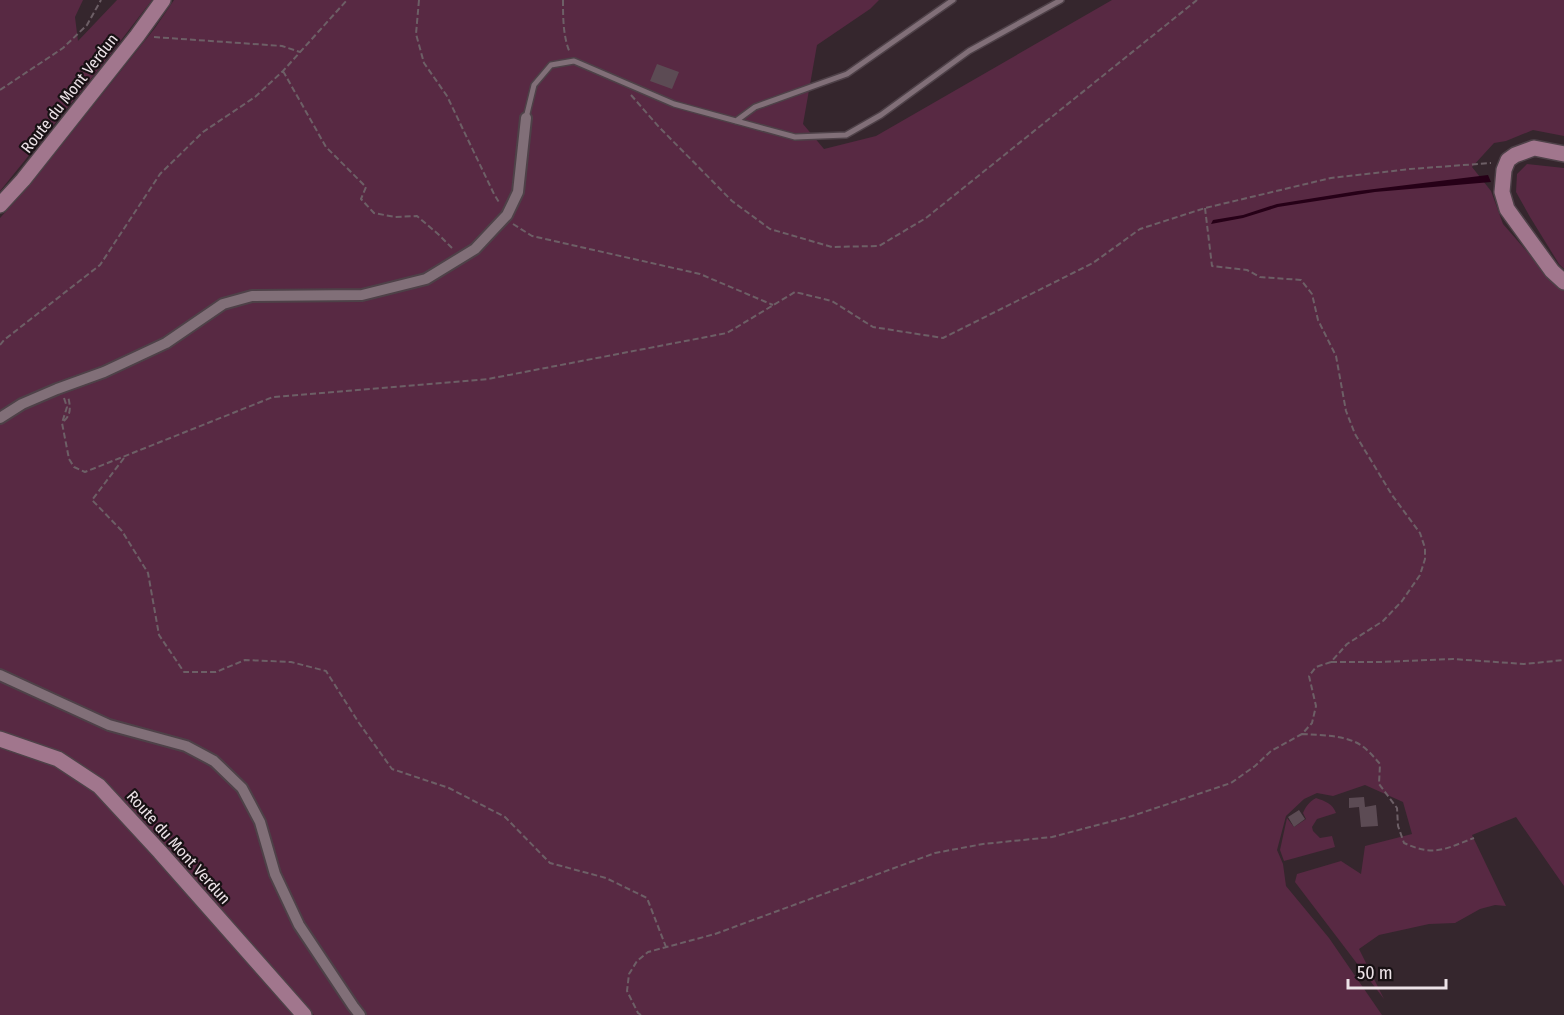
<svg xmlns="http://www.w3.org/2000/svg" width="1564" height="1015" viewBox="0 0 1564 1015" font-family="'Fira Sans Condensed',sans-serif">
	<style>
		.green { fill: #582943 }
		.water { fill: #260017 }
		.building { fill: #5c4b54 }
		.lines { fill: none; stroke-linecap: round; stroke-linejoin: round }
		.lane-casing { stroke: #4e4148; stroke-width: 8 }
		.street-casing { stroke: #4e4148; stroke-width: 14 }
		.secondary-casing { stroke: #4e4148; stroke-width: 18 }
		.path { stroke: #6d5f66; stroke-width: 2; stroke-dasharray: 6 3; stroke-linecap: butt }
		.lane { stroke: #816f78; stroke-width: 5 }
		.street { stroke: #816f78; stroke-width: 10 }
		.secondary { stroke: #a1768d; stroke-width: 15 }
		.labels { text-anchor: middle; stroke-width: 4.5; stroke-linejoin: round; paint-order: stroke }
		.street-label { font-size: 16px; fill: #ece2e7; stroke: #181114 }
	</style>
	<rect width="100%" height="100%" fill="#35262d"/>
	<path class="green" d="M0 0H83L75 17 78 41 117 0H152L95 74 0 191Z
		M174 0H879L870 9 817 45 803 124 824 149 876 136 1112 0H1564V136L1533 130 1506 141 1494 143 1472 167 1491 191 1503 224 1548 276 1564 291V886L1516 817 1472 835 1506 906 1495 905 1480 909 1455 923 1429 924 1379 935 1359 949 1384 999 1295 882 1297 874 1341 861 1361 874 1365 846 1412 834 1403 802 1365 785 1333 796 1317 793 1304 799 1286 816 1277 850 1283 864 1286 886 1329 938 1382 1015H314L101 783 0 733V218L30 185 155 28Z
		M1527 164 1564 168V269L1559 264 1530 217 1516 192 1517 174Z
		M0 743 57 763 97 789 295 1015H0Z
		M1316 798C1325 801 1333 804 1336 813L1317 819 1312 827 1313 831 1320 838 1332 836 1335 847 1284 861 1280 850 1287 818 1294 827 1306 819 1303 813C1306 806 1309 802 1316 798Z"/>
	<path class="water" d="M1488 175 1491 182 1375 192 1278 207 1243 218 1211 224 1213 220 1243 215 1277 204 1358 191Z"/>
	<path class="building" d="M657 64 679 72 672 89 650 81Z
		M1364 797 1365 807 1376 805 1378 826 1361 827 1359 807 1349 808V798Z
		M1299 810 1305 819 1294 827 1288 817Z"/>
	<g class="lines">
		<g class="lane-casing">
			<path id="lane" d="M526 118 534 85 551 65 574 61 674 104 795 137 846 135 881 115 969 51 1061 0
				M736 121 755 107 847 74 953 0"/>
		</g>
		<g class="street-casing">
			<path id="street" d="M0 418 22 404 57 389 104 372 166 343 223 304 252 296 362 295 426 279 475 249 507 215 518 192 526 118
				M0 675 109 725 186 746 214 761 242 788 260 822 275 874 299 925 353 1006 360 1015"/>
		</g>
		<g class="secondary-casing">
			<path id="secondary" d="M1564 154 1534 148 1515 155 1508 160 1504 170 1502 192 1507 209 1552 271 1564 282
				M0 205 23 180 137 36 163 0
				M0 739 58 759 99 786 160 852 304 1015"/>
		</g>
		<path class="path" d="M419 0 416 34 424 63 447 96 494 194 500 204
			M563 0C563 17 563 37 570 53
			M154 37 282 46 300 52
			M283 71 326 147 366 187 361 199 374 213 395 217 417 216 438 234 452 248
			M0 90 63 48 87 25 101 0
			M631 95 659 127 732 201 770 229 832 247 879 246 926 218 1197 0
			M513 224 532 236 700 274 773 305
			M0 345 4 340 100 265 160 174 203 132 255 97 283 71 347 0
			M64 398 67 407 62 423 69 459 74 467 85 472 273 397 488 379 727 333 795 292 832 301 873 327 943 338 1093 263 1140 229 1205 208 1331 178 1410 169 1491 163
			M64 421C72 414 70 405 68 396
			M124 458 92 500 122 531 148 573 159 635 184 672H216L245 660 291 662 326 671 359 723 392 769 449 788 505 817 550 863 606 878 647 898 666 947
			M1331 662H1381L1453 659 1524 664 1564 660
			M1302 734C1319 735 1339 735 1355 742 1365 746 1373 756 1380 764L1379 784 1397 808 1398 826 1404 843C1435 857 1444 849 1474 838
			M641 1015 638 1013 627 991 629 974 637 961 648 952 715 934 935 853 983 844 1052 837 1132 816 1231 783 1255 766 1271 751 1302 734 1312 723 1316 706 1309 676 1316 667 1331 662 1347 644 1383 621 1402 601 1420 575 1425 559V548L1420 533 1392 495 1355 434 1346 411 1336 356 1318 320 1312 294 1301 280 1260 277 1247 270 1212 266 1205 208"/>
		<use href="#lane" class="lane"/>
		<use href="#street" class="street"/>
		<use href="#secondary" class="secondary"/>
	</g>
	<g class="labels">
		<g class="street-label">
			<text transform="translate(69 93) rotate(-52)" y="6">Route du Mont Verdun</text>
			<text transform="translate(179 847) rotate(48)" y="6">Route du Mont Verdun</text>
		</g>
	</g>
	<path d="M1348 979v9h98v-9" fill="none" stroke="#ece2e7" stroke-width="3"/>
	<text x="1357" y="979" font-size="18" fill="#ece2e7" stroke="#181114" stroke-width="4.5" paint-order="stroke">50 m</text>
</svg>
